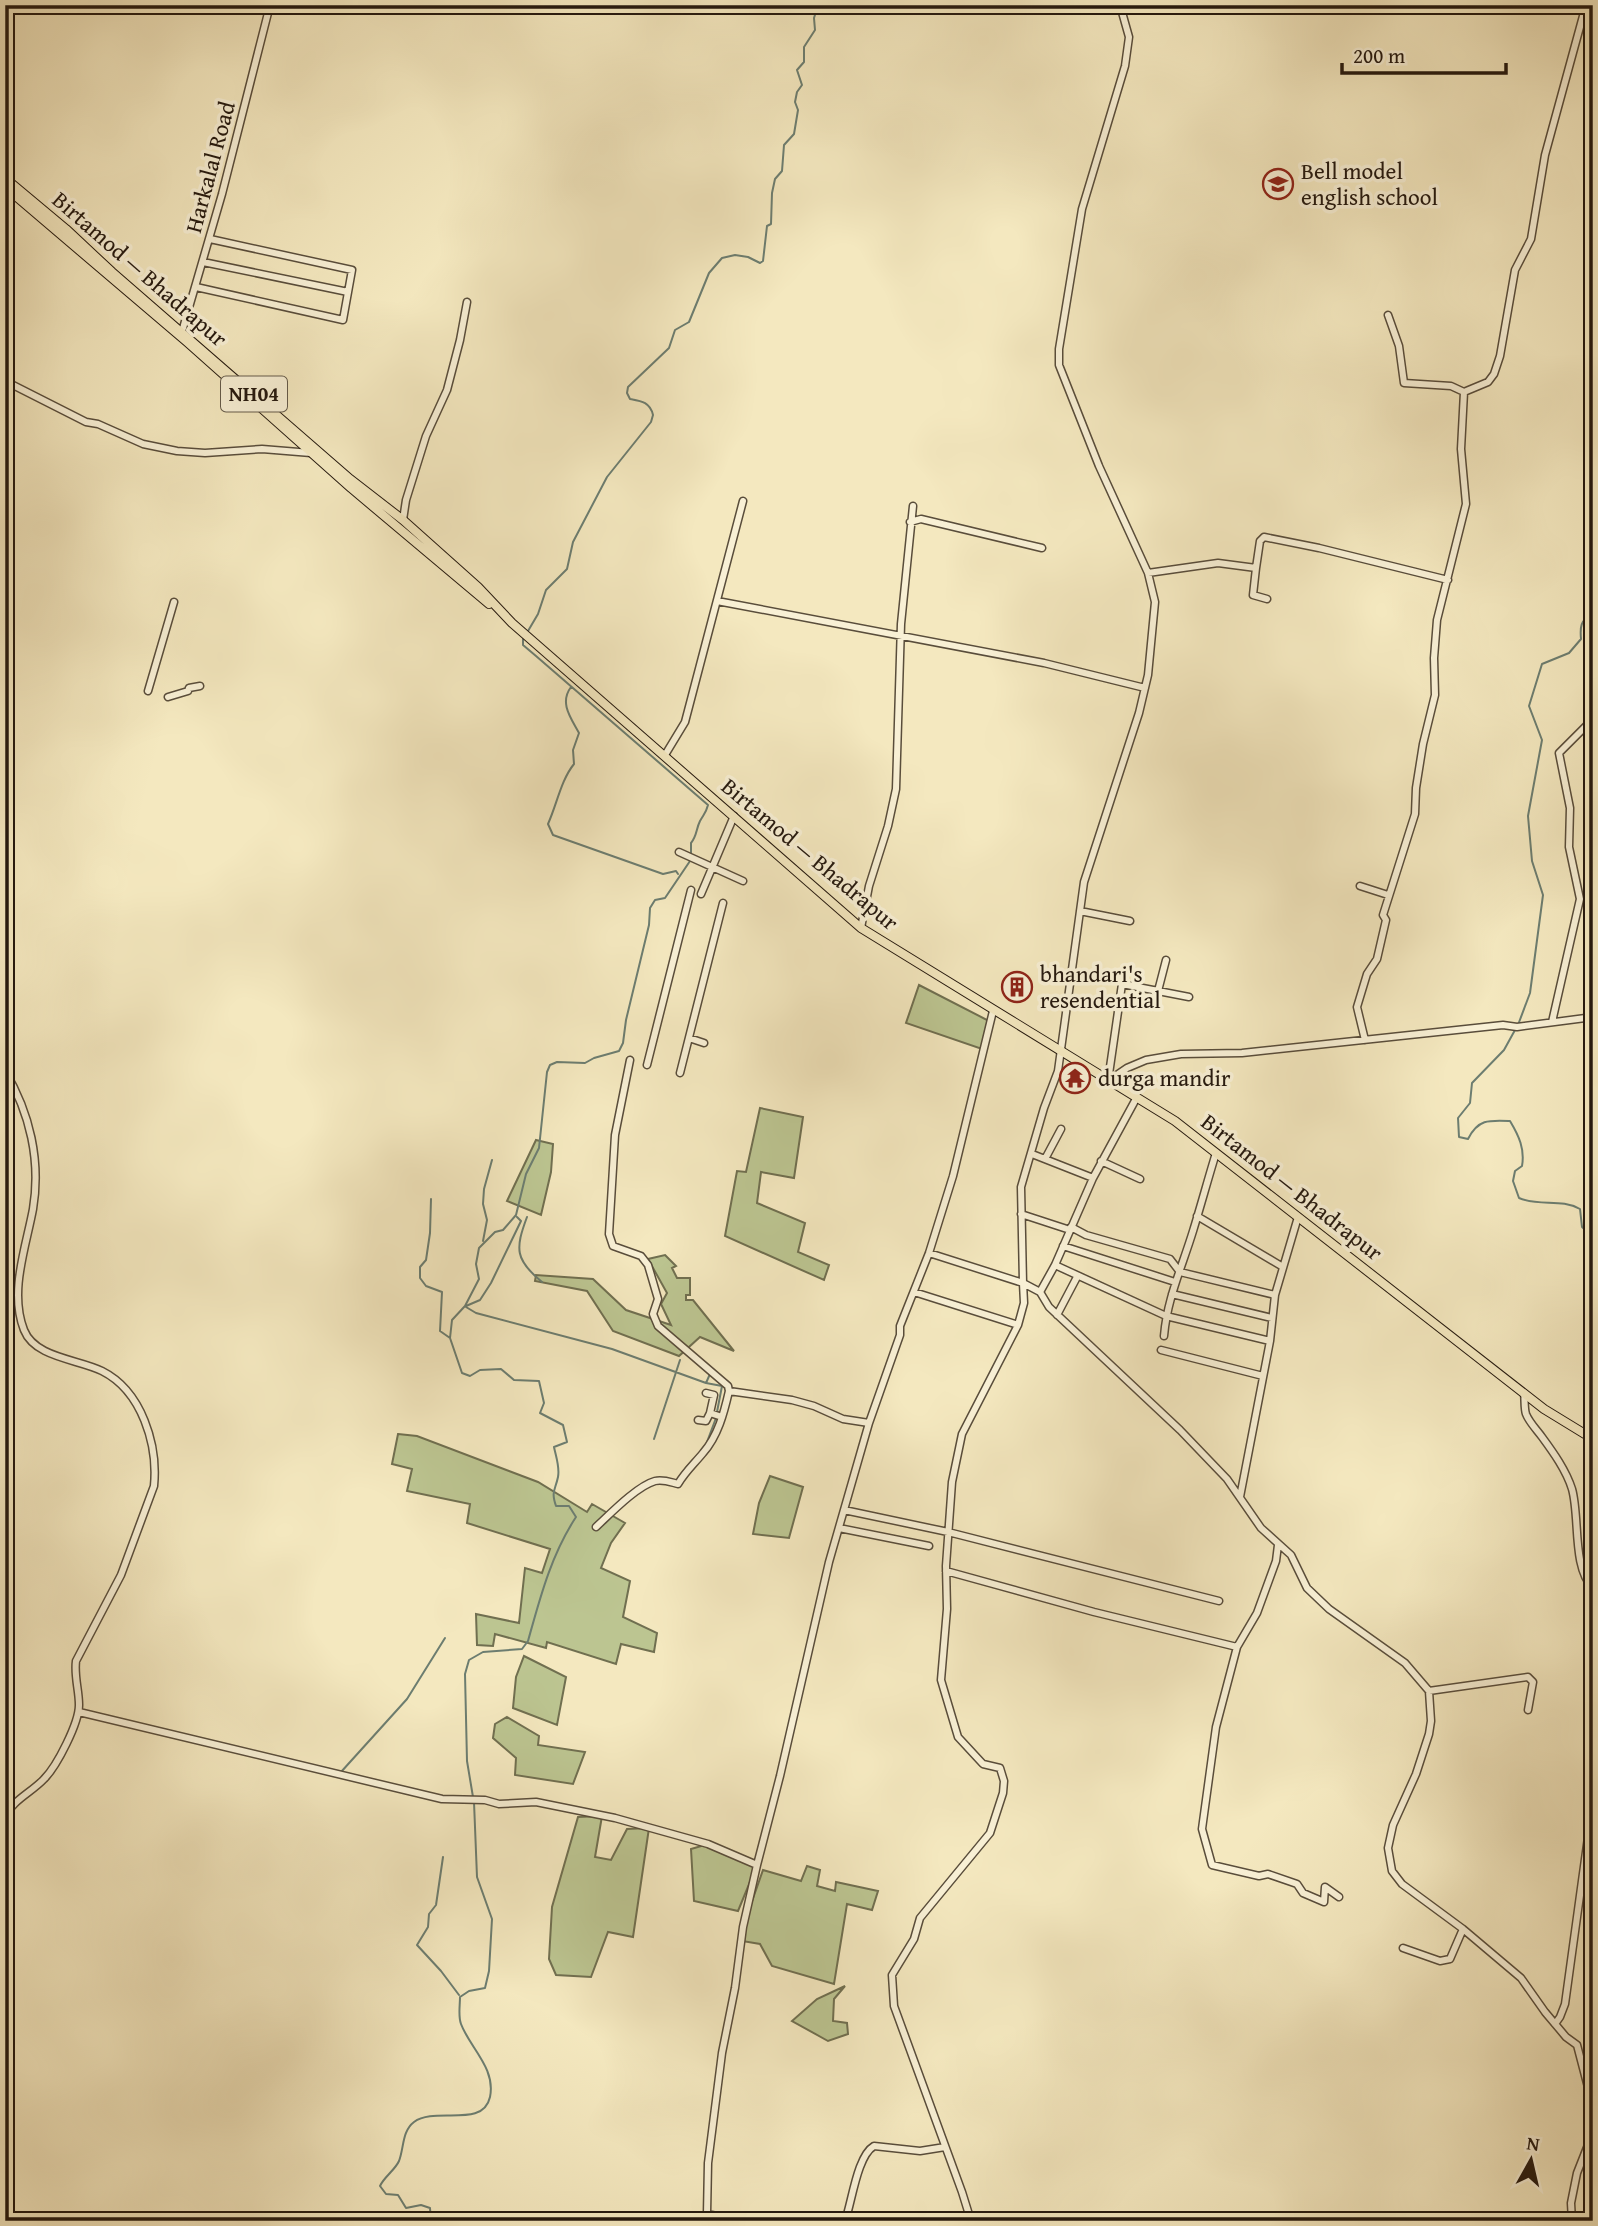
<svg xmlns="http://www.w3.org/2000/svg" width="1598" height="2226" viewBox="0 0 1598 2226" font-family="'Gentium Book Plus',serif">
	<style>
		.green { fill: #bcc591; stroke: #706f50; stroke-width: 2 }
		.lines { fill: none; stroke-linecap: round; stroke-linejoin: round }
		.stream { stroke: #6c7d70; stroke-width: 2 }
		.minor-casing { stroke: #594d3b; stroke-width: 9 }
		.major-casing { stroke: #25190f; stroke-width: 10 }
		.minor { stroke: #f8f0d5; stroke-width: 6 }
		.major { stroke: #f4e8bf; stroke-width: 8 }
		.labels { text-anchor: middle; stroke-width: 7; stroke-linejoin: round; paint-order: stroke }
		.shield { fill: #f8f0d5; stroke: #645a4a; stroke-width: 2 }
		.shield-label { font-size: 21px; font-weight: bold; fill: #25190f }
		.street-label { font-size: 23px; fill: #25190f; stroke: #f8f0d5 }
		.poi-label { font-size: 23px; fill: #25190f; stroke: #f8f0d5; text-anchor: start }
	</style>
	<rect width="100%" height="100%" fill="#f4e8bf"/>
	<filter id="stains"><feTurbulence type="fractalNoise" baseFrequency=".00286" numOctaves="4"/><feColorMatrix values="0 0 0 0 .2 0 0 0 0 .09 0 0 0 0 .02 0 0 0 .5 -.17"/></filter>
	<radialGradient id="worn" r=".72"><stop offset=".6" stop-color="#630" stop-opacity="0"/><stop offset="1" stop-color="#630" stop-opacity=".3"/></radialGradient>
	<path class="green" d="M919 985 989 1021 982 1049 906 1023Z
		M760 1108 803 1117 794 1178 761 1172 757 1203 805 1223 798 1252 829 1265 824 1280 725 1236 737 1171 746 1172Z
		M536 1140 553 1144 551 1172 541 1215 507 1201Z
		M665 1255 676 1266 672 1268 677 1278H690V1295H686V1300H693L734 1351 700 1337 679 1356 613 1331 587 1291 535 1281 536 1275 593 1279 626 1310 671 1325 661 1304 667 1293 648 1259Z
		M398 1434 417 1436 538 1482 587 1512 592 1504 625 1523 611 1543 601 1568 630 1581 623 1617 657 1633 654 1652 621 1644 616 1664 547 1642 546 1648 495 1634 493 1646 477 1645 476 1614 519 1623 525 1568 542 1573 550 1549 467 1523 470 1504 407 1491 412 1469 392 1464Z
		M770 1476 803 1487 789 1538 753 1534 759 1503Z
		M524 1656 566 1677 557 1725 513 1708 516 1677Z
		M507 1717 539 1736 538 1745 585 1752 573 1784 515 1775 516 1758 493 1738 495 1724Z
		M602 1816 595 1857 611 1860 627 1829 649 1828 633 1937 608 1932 591 1977 556 1975 549 1959 552 1907 578 1817Z
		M708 1844 757 1865 738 1911 694 1901 691 1849Z
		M807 1866 820 1870 817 1886 835 1891 836 1882 878 1891 872 1910 847 1904 834 1984 772 1966 760 1944 742 1941 743 1927 763 1870 801 1881Z
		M845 1986 834 1999 833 2021 847 2023 848 2034 828 2041 792 2021 817 1999Z"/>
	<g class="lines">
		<path class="stream" d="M528 631 538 614 546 590 567 569 573 542 607 477 651 422 653 415C650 402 641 401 630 399L627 393 628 387 669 348 675 330 689 322 709 273 722 258 735 255 748 257 760 263 763 261 767 226 771 224 772 193 775 179 782 171 784 145 794 134 798 110 795 102 797 92 802 85 797 70 804 62V47L815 30 814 18 818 5
			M523 639V645L536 656 708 805C706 813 704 814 700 821 696 829 697 836 691 843V855
			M571 687C559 703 571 718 579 733L573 750 574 764C561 780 557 804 548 824L553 835 663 874 676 871 678 874
			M1518 1025 1530 993 1543 895 1532 861 1528 816 1542 740 1529 706 1542 664 1569 653 1581 639C1580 628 1580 619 1593 615
			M1515 1030 1504 1050 1472 1083 1470 1103 1458 1118 1459 1137 1468 1139C1478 1119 1489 1120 1510 1121 1519 1136 1525 1149 1522 1166L1515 1171 1513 1181 1519 1198C1540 1207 1561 1198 1580 1209L1582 1227 1593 1237
			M431 1199 430 1233 426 1260 420 1267V1278L426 1286 442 1292 440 1331 450 1338
			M527 1217C515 1249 515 1260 542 1282
			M483 1241 487 1220 483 1204 484 1189 492 1160
			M466 1306 480 1300 491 1283 521 1221 517 1217
			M466 1307 476 1313 612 1349 706 1383
			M710 1374 706 1383 722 1386 717 1412
			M654 1439 680 1360
			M707 1442 716 1418
			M685 1469 693 1460
			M341 1772 407 1699 445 1638
			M473 1797 467 1761 465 1674 469 1660 483 1652 522 1649 528 1641C540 1598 551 1555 576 1517L569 1506H556C551 1491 555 1491 558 1477 560 1467 556 1457 554 1447L567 1442 563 1425 540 1413 544 1403 539 1381 514 1380 501 1369 480 1370 470 1376 462 1373 450 1338 452 1320 465 1306 479 1279 476 1264 479 1248 495 1232 503 1230 516 1215 526 1174 539 1148 547 1072 550 1065 557 1062 585 1063 594 1058 619 1051 623 1043 626 1020 649 925 650 908 655 900 665 898 690 861
			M443 1857 436 1905 429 1914 428 1927 417 1945 441 1971 459 1995
			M431 2221 430 2208 421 2205 406 2208 398 2195 386 2194 380 2186C384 2177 395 2170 399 2161 404 2148 402 2131 414 2122 435 2106 483 2129 490 2097 496 2068 470 2048 461 2024 458 2016 460 2006 460 1997L469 1991 485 1988 489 1971 492 1919 477 1877 474 1802"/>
		<g class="minor-casing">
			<path id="minor" d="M1120 5 1129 37 1125 66 1082 209 1059 349V365L1099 466 1148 573 1155 602 1148 675 1139 713 1084 882 1058 1071 1044 1108 1021 1187 1023 1283 1040 1292 1049 1307 1180 1430 1227 1479 1261 1528 1291 1555 1307 1588 1329 1609 1405 1663 1429 1691 1431 1721 1429 1734 1416 1774 1393 1825 1388 1848 1392 1871 1402 1884 1463 1929 1521 1978 1545 2012 1566 2037 1577 2045 1589 2091V2131L1588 2145 1577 2173 1571 2203 1572 2221
				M203 262 348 292
				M196 287 343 320 352 270 210 239
				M1388 315 1399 346 1404 383 1451 386 1464 392
				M181 335 222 194 270 5
				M5 381 86 422 98 424 143 444 177 451 205 453 262 449 311 453
				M403 520 406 500 426 436 447 390 460 340 467 302
				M910 522 921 519 1042 548
				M1256 568 1253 595 1267 599
				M1148 573 1218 563 1256 568 1260 541 1264 537 1319 548 1448 580
				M717 601 1044 663 1145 688
				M148 691 174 602
				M168 697 188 691 189 688 200 686
				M665 755 685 722 743 501
				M679 852 743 881
				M1360 886 1388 895
				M701 894 734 816
				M1080 911 1130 921
				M861 928 869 886 888 826 896 789 901 624 913 506
				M1158 991 1166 960
				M1552 1022 1580 899 1569 847 1570 808 1559 753 1593 719
				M689 1038 704 1043
				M1365 1040 1357 1007 1367 974 1377 959 1386 920 1383 915 1415 814 1416 788 1423 744 1435 695 1434 658 1437 620 1466 504 1461 449 1464 392 1488 382 1494 374 1500 356 1515 270 1531 239 1545 155 1586 5
				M647 1065 691 890
				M5 1071C30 1113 41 1161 33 1209 26 1247 9 1292 24 1330 35 1358 78 1359 102 1371 142 1391 158 1445 154 1486L121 1575 76 1661C74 1676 79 1690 79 1705 79 1723 57 1766 44 1779 31 1793 12 1800 5 1818
				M680 1073 723 903
				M1108 1081 1127 1068 1146 1060 1181 1054 1242 1053 1503 1025 1517 1027 1593 1017
				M1108 1081 1122 984 1189 997
				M1032 1154 1093 1178 1137 1097
				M1045 1159 1061 1129
				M1101 1161 1140 1179
				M1021 1214 1070 1230
				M1197 1216 1283 1267
				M1071 1227 1086 1235 1170 1259 1180 1272 1275 1295
				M1063 1246 1175 1282
				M929 1253 1023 1283 1024 1303 1018 1325 962 1434 952 1482 946 1566 947 1609 941 1680 958 1737 983 1764 1000 1768 1004 1781 1003 1793 990 1833 920 1918 914 1939 892 1975 894 2006 962 2192 971 2221
				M1055 1265 1166 1316 1270 1341 1275 1295 1298 1217
				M914 1292 1018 1325
				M1040 1292 1055 1265 1093 1178
				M1172 1294 1272 1318
				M1057 1315 1077 1277
				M1164 1336C1167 1299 1182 1267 1193 1231 1201 1205 1208 1179 1216 1153
				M1161 1350 1263 1376
				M729 1391 792 1400 814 1406 843 1419 869 1423
				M706 1393 714 1395 710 1413
				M1524 1393C1525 1399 1524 1408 1526 1414 1529 1422 1537 1430 1542 1437 1553 1452 1566 1470 1572 1489 1580 1517 1572 1568 1593 1588
				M698 1420 706 1421 710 1413 722 1417
				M1240 1497 1270 1341
				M844 1510 948 1532 1219 1601
				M596 1527C610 1514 637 1486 655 1481 663 1479 670 1482 678 1484 685 1472 694 1464 703 1453 718 1436 724 1413 729 1391L728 1386 658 1326 653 1314 658 1299 648 1265 641 1256 613 1246 609 1234 615 1135 630 1060
				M839 1528 929 1546
				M1278 1545 1276 1561 1257 1613 1237 1647 1216 1727 1202 1829 1212 1865 1259 1876 1268 1874 1297 1884 1303 1893 1324 1902 1325 1887 1339 1897
				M946 1571 1094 1612 1237 1647
				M1429 1691 1528 1677 1533 1682 1528 1710
				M79 1712 442 1799 485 1800 499 1804 536 1802 615 1818 708 1844 757 1865
				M1403 1948 1440 1961 1450 1959 1463 1929
				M1555 2024 1560 2017 1565 2004 1593 1801
				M707 2214 740 2221
				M705 2221 707 2214 708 2163 722 2053 735 1988 743 1927 757 1865 780 1776 829 1562 869 1423 900 1335V1326L929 1253 953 1176 993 1011
				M845 2221C852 2202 857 2156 874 2146L920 2151 945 2147"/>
		</g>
		<g class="major-casing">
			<path id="major" d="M5 178 66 229 112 272 350 479 403 520 478 587 512 623 861 928 1175 1121 1544 1409 1593 1439
				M5 187 187 342 351 488 489 604"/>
		</g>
		<use href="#minor" class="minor"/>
		<use href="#major" class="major"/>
	</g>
	<defs>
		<g id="school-ring" transform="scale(1.575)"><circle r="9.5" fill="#f8f0d5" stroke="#8f2418" stroke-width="1.5"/><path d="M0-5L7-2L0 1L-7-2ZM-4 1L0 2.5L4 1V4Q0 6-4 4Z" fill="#8f2418"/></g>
		<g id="building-ring" transform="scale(1.575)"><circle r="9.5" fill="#f8f0d5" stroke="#8f2418" stroke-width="1.5"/><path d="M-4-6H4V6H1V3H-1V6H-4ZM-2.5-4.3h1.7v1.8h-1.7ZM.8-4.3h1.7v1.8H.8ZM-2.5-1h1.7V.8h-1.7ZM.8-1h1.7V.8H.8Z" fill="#8f2418"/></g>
		<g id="temple-ring" transform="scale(1.575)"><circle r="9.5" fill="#f8f0d5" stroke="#8f2418" stroke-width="1.5"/><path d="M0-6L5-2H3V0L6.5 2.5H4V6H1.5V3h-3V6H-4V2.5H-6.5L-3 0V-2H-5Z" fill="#8f2418"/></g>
	</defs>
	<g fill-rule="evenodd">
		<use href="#school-ring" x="1278" y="184"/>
		<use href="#building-ring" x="1017" y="987"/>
		<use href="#temple-ring" x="1075" y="1078"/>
	</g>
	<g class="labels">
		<rect class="shield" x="221" y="376.5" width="66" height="35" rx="5"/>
		<g class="shield-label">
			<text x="254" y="401">NH04</text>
		</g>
		<g class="street-label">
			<text transform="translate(210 167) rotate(-75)" y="8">Harkalal Road</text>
			<text transform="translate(140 269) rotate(41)" y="8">Birtamod — Bhadrapur</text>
			<text transform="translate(810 854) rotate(40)" y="8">Birtamod — Bhadrapur</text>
			<text transform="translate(1292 1187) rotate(38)" y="8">Birtamod — Bhadrapur</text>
		</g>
		<g class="poi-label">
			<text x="1301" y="179">Bell model<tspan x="1301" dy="26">english school</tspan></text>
			<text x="1040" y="982">bhandari's<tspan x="1040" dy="26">resendential</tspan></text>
			<text x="1098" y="1086">durga mandir</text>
		</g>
	</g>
	<rect width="1598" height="2226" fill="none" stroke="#f4e8bf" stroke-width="28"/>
	<rect x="7" y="7" width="1584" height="2212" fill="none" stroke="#25190f" stroke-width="3.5"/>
	<rect x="14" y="14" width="1570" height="2198" fill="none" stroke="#25190f" stroke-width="2"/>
	<g transform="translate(1531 2160) rotate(8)" stroke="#f8f0d5" stroke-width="5" paint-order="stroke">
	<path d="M0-5L12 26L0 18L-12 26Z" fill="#25190f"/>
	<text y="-10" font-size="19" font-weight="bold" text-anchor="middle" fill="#25190f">N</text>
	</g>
	<path d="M1342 63v10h164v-10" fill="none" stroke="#25190f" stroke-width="3.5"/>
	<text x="1353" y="63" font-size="21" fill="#25190f" stroke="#f8f0d5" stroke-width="5" paint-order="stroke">200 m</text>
	<rect width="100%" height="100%" filter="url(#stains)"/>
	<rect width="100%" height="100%" fill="url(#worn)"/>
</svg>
